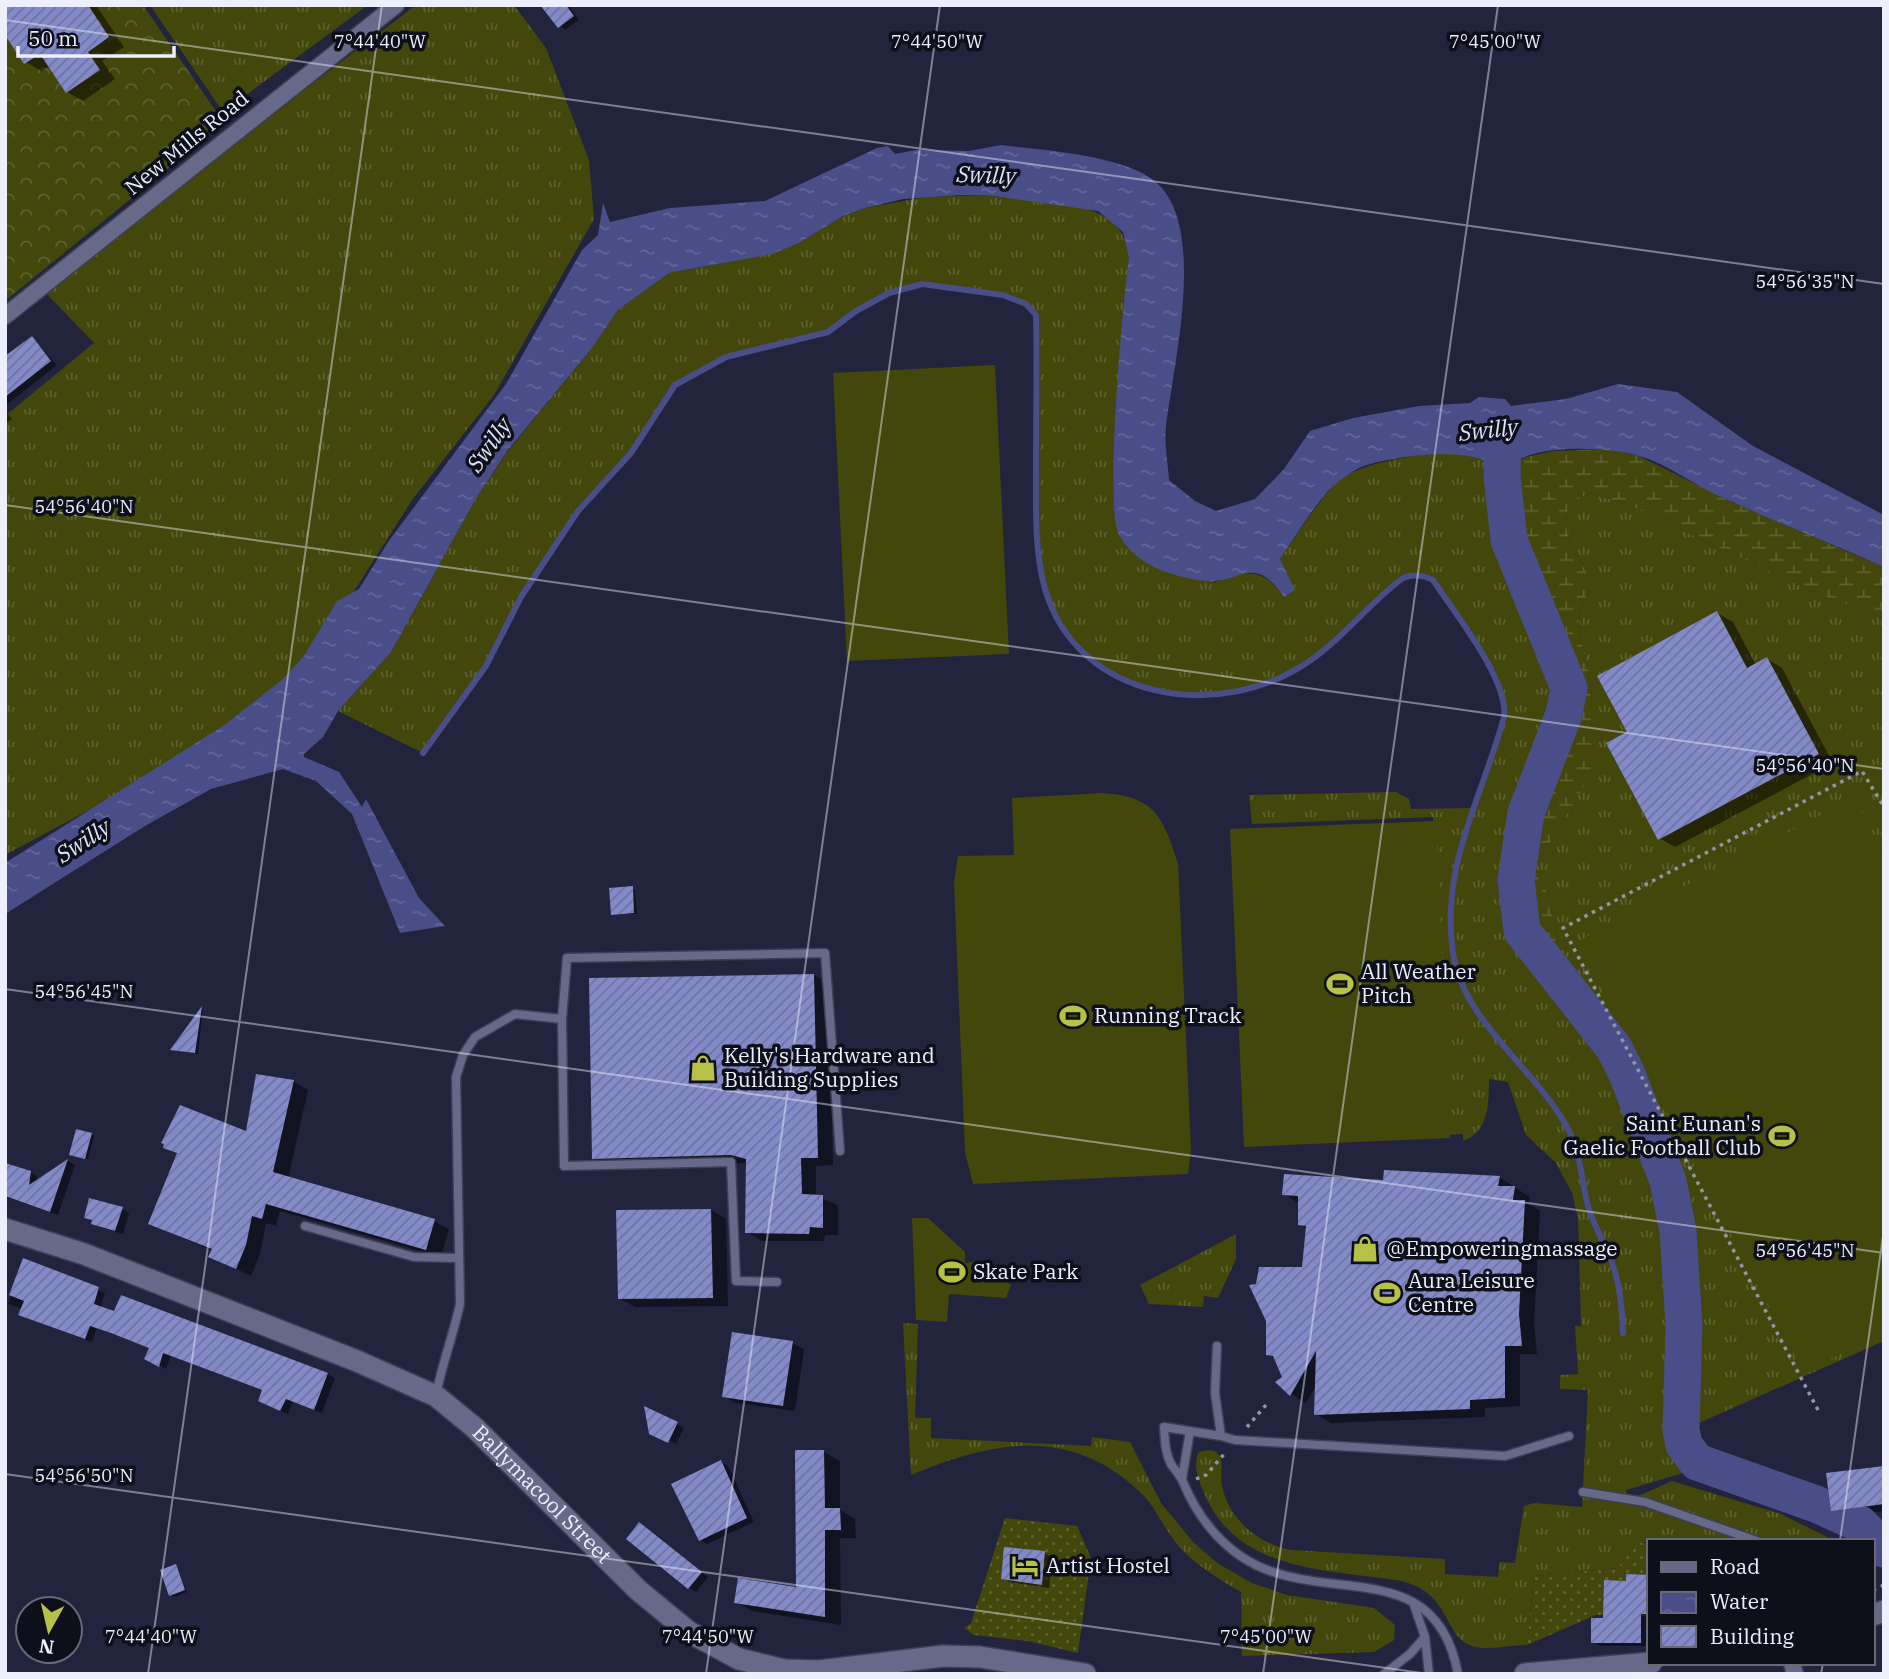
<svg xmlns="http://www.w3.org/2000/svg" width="1889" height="1679" viewBox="0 0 1889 1679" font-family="'IBM Plex Serif',serif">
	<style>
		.grass { fill: url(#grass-tufts) }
		.forest { fill: url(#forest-crowns) }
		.wetland { fill: url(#wetland-marsh) }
		.garden { fill: url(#garden-dots) }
		.pitch { fill: #43470b }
		.water { fill: url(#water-ripples) }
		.shadow { fill: #0007 }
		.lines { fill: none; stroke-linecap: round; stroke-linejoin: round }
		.stream { stroke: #494d88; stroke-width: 6 }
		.river { stroke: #494d88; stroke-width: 37 }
		.building { fill: url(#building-hatch) }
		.lane-casing { stroke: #3e3e54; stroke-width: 11 }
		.street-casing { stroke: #3e3e54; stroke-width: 19 }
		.secondary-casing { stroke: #3e3e54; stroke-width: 24 }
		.path { stroke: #9294a7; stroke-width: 3.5; stroke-dasharray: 3.5 5; stroke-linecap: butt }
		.lane { stroke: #666a88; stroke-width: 8 }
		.street { stroke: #666a88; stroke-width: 16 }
		.secondary { stroke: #666a88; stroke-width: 21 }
		.ticks { fill: none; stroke: #edeffd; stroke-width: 2; stroke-opacity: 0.45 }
		.labels { text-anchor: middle; stroke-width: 7; stroke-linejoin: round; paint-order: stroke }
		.street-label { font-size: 21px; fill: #edeffd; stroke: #0d0f1a }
		.poi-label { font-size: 21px; fill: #edeffd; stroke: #0d0f1a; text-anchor: start }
		.water-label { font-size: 23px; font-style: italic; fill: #e0e3f5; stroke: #0d0f1a }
		.ticks-label { font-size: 18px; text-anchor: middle; fill: #edeffd; stroke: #0d0f1a; stroke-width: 7; stroke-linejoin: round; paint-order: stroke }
	</style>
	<defs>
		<pattern id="grass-tufts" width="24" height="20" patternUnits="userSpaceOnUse" patternTransform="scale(1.75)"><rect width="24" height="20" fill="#43470b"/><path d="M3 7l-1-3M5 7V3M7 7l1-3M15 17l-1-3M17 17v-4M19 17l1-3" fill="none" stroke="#5e622f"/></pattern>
		<pattern id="forest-crowns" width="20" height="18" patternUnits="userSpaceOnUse" patternTransform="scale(1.75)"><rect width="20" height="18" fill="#43470b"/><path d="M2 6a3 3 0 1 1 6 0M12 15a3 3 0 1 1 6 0" fill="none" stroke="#5e622f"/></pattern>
		<pattern id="wetland-marsh" width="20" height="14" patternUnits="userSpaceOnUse" patternTransform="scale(1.75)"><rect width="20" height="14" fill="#43470b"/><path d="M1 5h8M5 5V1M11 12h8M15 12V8" fill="none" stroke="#5e622f"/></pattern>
		<pattern id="garden-dots" width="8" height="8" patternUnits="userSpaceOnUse" patternTransform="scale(1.75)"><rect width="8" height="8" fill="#43470b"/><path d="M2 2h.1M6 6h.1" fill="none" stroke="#5e622f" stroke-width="1.8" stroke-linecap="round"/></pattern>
		<pattern id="water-ripples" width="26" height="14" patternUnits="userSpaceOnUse" patternTransform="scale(1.75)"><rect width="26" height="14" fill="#494d88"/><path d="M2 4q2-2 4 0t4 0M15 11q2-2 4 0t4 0" fill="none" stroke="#64679a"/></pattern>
		<pattern id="building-hatch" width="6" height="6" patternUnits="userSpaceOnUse" patternTransform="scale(1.75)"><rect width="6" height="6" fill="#838ac9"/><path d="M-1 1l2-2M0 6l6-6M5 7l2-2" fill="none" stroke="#6e739d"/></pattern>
	</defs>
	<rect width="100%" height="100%" fill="#22243d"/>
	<path class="grass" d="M150 5H368L223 112Z
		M416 5H514L546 48 589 160 594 219 494 395 412 500 327 634 275 696 201 750 5 855V416L94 343 42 289Z
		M986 195C1035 205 1124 192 1129 258L1113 492 1215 582C1246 570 1263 567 1284 597L1294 590 1280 559C1297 535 1314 507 1334 485 1358 460 1435 450 1468 454 1482 456 1490 464 1501 472L1509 540 1569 688 1556 736 1522 931 1584 1010 1577 984 1562 965 1549 896 1535 868 1595 766C1588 738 1595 709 1590 680 1586 654 1574 631 1582 605 1584 598 1590 592 1594 586L1569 540 1565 515 1575 501 1589 493 1627 504 1814 592 1884 618V1341L1692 1426C1697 1376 1708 1242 1675 1205L1684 1326 1681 1430 1690 1455 1683 1473 1626 1490 1627 1501 1672 1481 1781 1514 1835 1541 1637 1542 1618 1568 1534 1576 1527 1645C1511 1645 1487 1651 1472 1646 1442 1635 1453 1595 1402 1581 1330 1569 1238 1573 1205 1495 1199 1481 1193 1469 1198 1453 1205 1449 1218 1448 1221 1459 1223 1467 1220 1478 1222 1486 1229 1520 1259 1544 1291 1550L1445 1559V1574L1498 1577 1500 1562 1515 1563 1524 1506 1534 1503 1582 1507 1588 1390 1560 1389V1375L1578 1374 1575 1326H1581L1578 1218 1572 1193 1556 1163 1526 1135 1508 1082 1489 1079C1489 1103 1489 1132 1463 1141V1134L1447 1135 1433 817 1252 824 1249 795 1396 792 1409 799 1411 809 1472 808 1505 708 1498 682 1433 580C1423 575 1409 573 1399 581 1366 605 1342 639 1308 662 1220 722 1078 702 1046 590 1034 549 1036 505 1036 463 1036 414 1037 364 1036 315L1026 304 1003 295 922 284 889 293 856 311 828 332 726 357 675 385 631 453 578 511 521 597 486 666 423 753 338 711 391 652 475 500 508 451 592 348 618 310 669 273 719 264 799 243 843 216 865 208 926 197Z
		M1236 1234V1259L1218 1298 1204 1296 1203 1307 1149 1304 1140 1285Z
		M903 1323 918 1324 915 1418H931V1438L1091 1446 1092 1437 1130 1442 1161 1503 1193 1542 1217 1563 1252 1583 1287 1595 1374 1608 1395 1625 1394 1640 1374 1652 1242 1656 1241 1592C1216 1577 1188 1561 1171 1536 1161 1522 1155 1508 1144 1496 1074 1425 994 1440 911 1475Z"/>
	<path class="forest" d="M5 5H143L224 123 5 301Z"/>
	<path class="wetland" d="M1609 449 1639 456 1736 504 1884 567V618L1814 592 1627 504 1589 493 1575 501 1565 515 1569 540 1594 586C1590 592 1584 598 1582 605 1574 631 1586 654 1590 680 1595 709 1588 738 1596 766L1535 868 1549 896 1562 965 1577 984 1585 1012 1530 945 1522 931 1517 905 1516 880 1526 813 1564 714 1569 688 1509 540 1502 476 1507 466 1526 457 1553 451Z"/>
	<path class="garden" d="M1005 1518 1077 1526 1091 1558 1078 1653 1028 1641 974 1635 964 1628 971 1623Z
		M1637 1542 1649 1543V1616L1596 1615 1527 1645 1534 1576 1618 1568Z"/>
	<path class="pitch" d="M995 365 1009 654 847 661 833 373Z
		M1104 793C1155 797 1163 817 1178 863L1191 1149 1188 1174 973 1184 965 1152 954 882 958 856 1014 855 1012 798Z
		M1854 798 1884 856V1331L1804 1373 1577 942Z
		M1436 821 1450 1138 1244 1147 1230 829Z
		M912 1218H928L965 1252V1263L977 1261 1011 1285 1006 1298 949 1294 947 1322 916 1320Z"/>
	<path class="water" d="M1001 145C1042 150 1132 155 1160 186 1206 234 1173 367 1166 426 1164 443 1168 463 1169 480L1195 501 1216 511 1255 499 1284 469 1310 431 1353 418 1419 406 1470 403 1479 397 1505 399 1511 406 1566 399 1618 384 1677 392 1753 446 1884 515V567C1828 542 1772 521 1717 495 1691 483 1664 462 1636 455 1605 447 1517 441 1502 476 1489 441 1389 456 1361 467 1353 471 1345 477 1338 482 1320 495 1294 539 1280 559L1295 590 1284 597C1253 552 1240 584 1206 581 1173 577 1136 566 1119 535 1104 509 1123 299 1129 258L1123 232 1098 211 986 195H962L903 199 865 208 843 216 799 243 772 254 669 273 618 310 592 348 508 450 475 500 391 652 338 711 323 737 304 754V757L339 772 362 807 366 799 419 898 445 926 400 933 352 814 316 781 283 769 211 789 145 826 5 914V863L223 726 283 679 304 656 337 601 359 589 388 542 506 384 582 250 598 235 603 203 610 222 670 208 765 201 877 148 888 146 895 154 916 150 969 151Z"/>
	<path class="shadow" d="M5 5H96L124 47 102 61 115 79 83 101 67 92 50 66 41 71 26 62Z
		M537 5H568L579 20 565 30 545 9Z
		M32 338 57 365 5 406V359Z
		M5 411 12 419 5 424Z
		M1717 613 1733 622 1756 665 1767 659 1782 668 1833 763 1675 847 1659 838 1630 732Z
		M632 888 635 890 637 914H612Z
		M814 975 829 984 833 1165 816 1166V1196L838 1205V1235H825L824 1241H762L747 1232 748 1163 609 1167 594 1158Z
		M203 1008 198 1054 173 1049Z
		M257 1076 294 1082 308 1090 288 1179 434 1221 449 1229 441 1257 280 1211 276 1226 266 1223 260 1254 251 1276 210 1256 213 1251 151 1224 178 1154 165 1147 247 1134Z
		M91 1134 94 1136 88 1159 74 1156Z
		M68 1161 75 1165 58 1215 5 1197V1164L30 1172 37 1176V1182Z
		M1499 1177 1530 1197 1529 1204 1540 1211 1534 1324 1537 1354H1520V1406L1485 1408V1417L1331 1423 1316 1414 1317 1384 1306 1403 1291 1394 1277 1360 1268 1354 1304 1269 1307 1229 1300 1224V1204L1284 1194 1385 1182Z
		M122 1209 129 1213 123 1234 100 1227 86 1217Z
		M711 1210 726 1219 728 1306 635 1307 619 1298Z
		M24 1260 105 1293 100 1308 327 1374 335 1378 322 1413 293 1402 288 1414 267 1405 263 1391 171 1356 166 1369 146 1359 151 1348 97 1328 92 1342 27 1318 22 1309 8 1304Z
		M792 1343 804 1349 795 1411 735 1403 724 1396Z
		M677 1424 684 1428 676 1444 656 1435Z
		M824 1452 840 1461V1510L855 1519 856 1538H840L841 1625 752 1611 736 1602 798 1589Z
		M721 1462 728 1466 754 1522 707 1544 700 1540Z
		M1884 1467V1511L1844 1516 1833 1510Z
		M647 1529 708 1577 696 1592 689 1588Z
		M1044 1553 1052 1557 1049 1588 1010 1582 1003 1578Z
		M175 1566 187 1592 174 1597 171 1595Z
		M1627 1576H1649L1648 1646H1600L1593 1642 1627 1583Z"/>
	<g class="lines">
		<path class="stream" d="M423 753 486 666 521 597 578 511 631 453 675 385 726 357 828 332 856 311 889 293 922 284 1003 295 1026 304 1036 315C1037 364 1036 414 1036 463 1036 505 1034 549 1045 589 1078 702 1220 722 1308 662 1342 639 1367 606 1399 581 1408 573 1423 575 1433 580 1454 612 1509 680 1504 717 1482 799 1440 865 1453 953 1462 1021 1538 1071 1568 1129 1581 1153 1581 1180 1588 1206 1593 1224 1604 1242 1611 1260 1620 1283 1622 1308 1623 1333"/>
		<path class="river" d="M1503 430 1502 476 1509 540 1569 688 1564 714 1526 813 1516 880 1522 931 1614 1048 1627 1074 1668 1181 1678 1231 1684 1326 1681 1430 1684 1445 1697 1462 1816 1504 1860 1524 1884 1549"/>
	</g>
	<path class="building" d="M5 5H88L109 37 88 52 100 70 66 93 40 54 24 64 5 35Z
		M540 5H566L574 16 558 28Z
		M32 336 51 361 5 397V356Z
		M1717 611 1747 668 1767 657 1819 754 1658 840 1606 743 1627 732 1597 676Z
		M633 886 634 913 611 915 609 888Z
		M814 974 818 1158H801L802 1194 823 1195V1228L810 1227 809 1234 745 1233 746 1159 731 1155 592 1159 589 978Z
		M202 1006 195 1053 170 1050Z
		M256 1074 294 1080 273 1172 435 1219 426 1250 266 1204 262 1219 252 1216 246 1245 236 1269 208 1257 212 1249 148 1224 177 1153 163 1148 164 1144 161 1143 180 1105 246 1131Z
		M76 1129 92 1133 85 1159 69 1155Z
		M68 1159 50 1212 5 1196V1163L31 1171 29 1185Z
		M1384 1170 1500 1176 1498 1186H1515L1513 1200H1525L1519 1314 1522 1346H1505V1398L1470 1400V1409L1314 1415 1316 1351 1290 1396 1275 1382 1282 1377 1273 1356 1266 1355V1321L1249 1285 1256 1284 1259 1267H1302L1306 1226 1298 1225V1196L1282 1195 1284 1174 1383 1180Z
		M89 1198 123 1207 115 1231 91 1224 92 1220 84 1218Z
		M711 1209 713 1298 618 1299 616 1210Z
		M23 1258 99 1287 94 1304 114 1311 121 1295 328 1373 314 1410 286 1399 280 1411 258 1401 262 1390 163 1353 159 1367 144 1359 149 1348 111 1333 90 1326 85 1339 18 1315 24 1301 9 1295Z
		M732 1332 793 1341 783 1406 722 1397Z
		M644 1406 678 1422 668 1443 649 1434Z
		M795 1450H824L825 1508H840L841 1530H825V1617L734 1603 738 1578 796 1587Z
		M721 1460 747 1518 699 1541 671 1484Z
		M1884 1466V1504L1831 1511 1826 1473Z
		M639 1522 702 1572 688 1589 626 1539Z
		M1004 1547 1045 1551 1042 1585 1001 1579Z
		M176 1564 185 1590 169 1596 160 1570Z
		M1626 1574 1649 1575V1614H1641V1643H1591V1618H1603L1604 1580 1626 1581Z"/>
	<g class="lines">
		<g class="lane-casing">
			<path id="lane" d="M562 1019 567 958 825 953 840 1151
				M305 1226 414 1257 458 1258
				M1217 1346 1215 1393 1221 1436 1164 1427C1165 1440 1165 1453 1171 1464 1175 1470 1180 1475 1183 1482 1199 1521 1228 1556 1270 1571 1347 1598 1438 1565 1458 1674
				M436 1395C442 1364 453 1336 460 1304L456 1077 463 1055 475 1037 515 1014 562 1019 564 1166 731 1162 736 1281 777 1282
				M1221 1436 1235 1440 1505 1456 1569 1436
				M1182 1479 1190 1431
				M1583 1492 1645 1502 1757 1541
				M1414 1605 1425 1637 1429 1674
				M1384 1674 1410 1654 1425 1637"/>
		</g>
		<g class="street-casing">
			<path id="street" d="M5 316 396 5
				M1792 1663 1795 1674"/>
		</g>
		<g class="secondary-casing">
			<g id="secondary">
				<path id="s1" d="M5 1229 84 1254 357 1361 436 1396 475 1428 638 1590 689 1632 739 1659 784 1670 819 1671 943 1656 980 1657 1085 1674"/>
				<path d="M1873 1615 1884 1611"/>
				<path d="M1525 1674 1651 1663"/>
			</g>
		</g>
		<path class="path" d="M1818 1410 1563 928 1862 771 1882 804 1884 801
			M1247 1427 1266 1405
			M1196 1479 1206 1475 1226 1452
			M1873 1590 1884 1585"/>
		<use href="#lane" class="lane"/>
		<use href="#street" class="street"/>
		<use href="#secondary" class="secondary"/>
	</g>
	<path class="ticks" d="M5 20 1884 284M5 505 1884 769M5 989 1884 1253M5 1474 1429 1674M1840 1541 1884 1229M148 1674 382 5M706 1674 940 5M1263 1674 1498 5M1821 1674 1823 1663"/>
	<defs>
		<g id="stadium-bare" transform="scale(2.1)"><path d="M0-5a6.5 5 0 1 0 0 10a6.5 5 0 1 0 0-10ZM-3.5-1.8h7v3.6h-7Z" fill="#b7c148" stroke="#0d0f1a" stroke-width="2.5" paint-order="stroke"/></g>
		<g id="shop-bare" transform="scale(2.1)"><path d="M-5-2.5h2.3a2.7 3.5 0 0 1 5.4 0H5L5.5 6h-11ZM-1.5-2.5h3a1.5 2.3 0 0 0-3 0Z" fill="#b7c148" stroke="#0d0f1a" stroke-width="2.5" paint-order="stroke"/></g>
		<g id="hotel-bare" transform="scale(2.1)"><path d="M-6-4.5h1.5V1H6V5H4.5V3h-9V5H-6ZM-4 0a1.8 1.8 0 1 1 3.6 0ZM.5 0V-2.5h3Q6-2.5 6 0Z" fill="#b7c148" stroke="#0d0f1a" stroke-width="2.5" paint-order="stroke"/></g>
	</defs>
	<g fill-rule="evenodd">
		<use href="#stadium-bare" x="1340" y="984"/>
		<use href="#stadium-bare" x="1073" y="1016"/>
		<use href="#shop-bare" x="703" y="1068"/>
		<use href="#stadium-bare" x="1782" y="1136"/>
		<use href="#shop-bare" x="1365" y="1249"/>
		<use href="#stadium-bare" x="952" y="1272"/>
		<use href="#stadium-bare" x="1387" y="1293"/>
		<use href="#hotel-bare" x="1025" y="1566"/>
	</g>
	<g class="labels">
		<g class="street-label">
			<text transform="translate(187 143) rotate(-39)" y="7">New Mills Road</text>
			<text dy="7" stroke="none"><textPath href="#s1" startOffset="607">Ballymacool Street</textPath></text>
		</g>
		<g class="poi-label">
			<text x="1361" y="979">All Weather<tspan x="1361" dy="24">Pitch</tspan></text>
			<text x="1094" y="1023">Running Track</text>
			<text x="724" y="1063">Kelly's Hardware and<tspan x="724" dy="24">Building Supplies</tspan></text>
			<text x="1761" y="1131" text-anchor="end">Saint Eunan's<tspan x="1761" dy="24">Gaelic Football Club</tspan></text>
			<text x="1386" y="1256">@Empoweringmassage</text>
			<text x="973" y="1279">Skate Park</text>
			<text x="1408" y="1288">Aura Leisure<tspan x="1408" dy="24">Centre</tspan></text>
			<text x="1046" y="1573">Artist Hostel</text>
		</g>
		<g class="water-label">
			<text transform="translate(986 175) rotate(2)" y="8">Swilly</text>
			<text transform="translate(1488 430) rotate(-6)" y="8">Swilly</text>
			<text transform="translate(489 445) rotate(-55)" y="8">Swilly</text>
			<text transform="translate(83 841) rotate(-33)" y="8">Swilly</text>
		</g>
	</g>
	<g class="ticks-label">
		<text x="380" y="48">7°44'40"W</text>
		<text x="937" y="48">7°44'50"W</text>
		<text x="1495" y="48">7°45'00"W</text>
		<text x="1805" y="288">54°56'35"N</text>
		<text x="84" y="513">54°56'40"N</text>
		<text x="1805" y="772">54°56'40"N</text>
		<text x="84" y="998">54°56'45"N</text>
		<text x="1805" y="1257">54°56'45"N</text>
		<text x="84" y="1482">54°56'50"N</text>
		<text x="151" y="1643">7°44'40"W</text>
		<text x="708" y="1643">7°44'50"W</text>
		<text x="1266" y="1643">7°45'00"W</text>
	</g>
	<rect width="1889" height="1679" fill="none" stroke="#edeffd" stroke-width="14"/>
	<rect x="1647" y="1539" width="228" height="126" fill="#0d0f1a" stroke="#676975" stroke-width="2"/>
	<rect x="1661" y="1562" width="35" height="10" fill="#666a88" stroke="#676975" stroke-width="2"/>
	<text x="1710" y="1574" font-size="21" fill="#edeffd">Road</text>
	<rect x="1661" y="1592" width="35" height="21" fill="url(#water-ripples)" stroke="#676975" stroke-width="2"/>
	<text x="1710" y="1609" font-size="21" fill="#edeffd">Water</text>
	<rect x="1661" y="1626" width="35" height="21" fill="url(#building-hatch)" stroke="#676975" stroke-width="2"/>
	<text x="1710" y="1644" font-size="21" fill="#edeffd">Building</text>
	<g transform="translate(49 1630) rotate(188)"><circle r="33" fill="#0d0f1a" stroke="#676975" stroke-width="2"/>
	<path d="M0-5L12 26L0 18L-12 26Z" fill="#b7c148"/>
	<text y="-10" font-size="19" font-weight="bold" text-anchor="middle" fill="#edeffd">N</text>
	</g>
	<path d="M18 46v10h156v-10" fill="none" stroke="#edeffd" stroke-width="3.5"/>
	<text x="28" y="46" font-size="21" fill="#edeffd" stroke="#0d0f1a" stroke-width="5" paint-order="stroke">50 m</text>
</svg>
